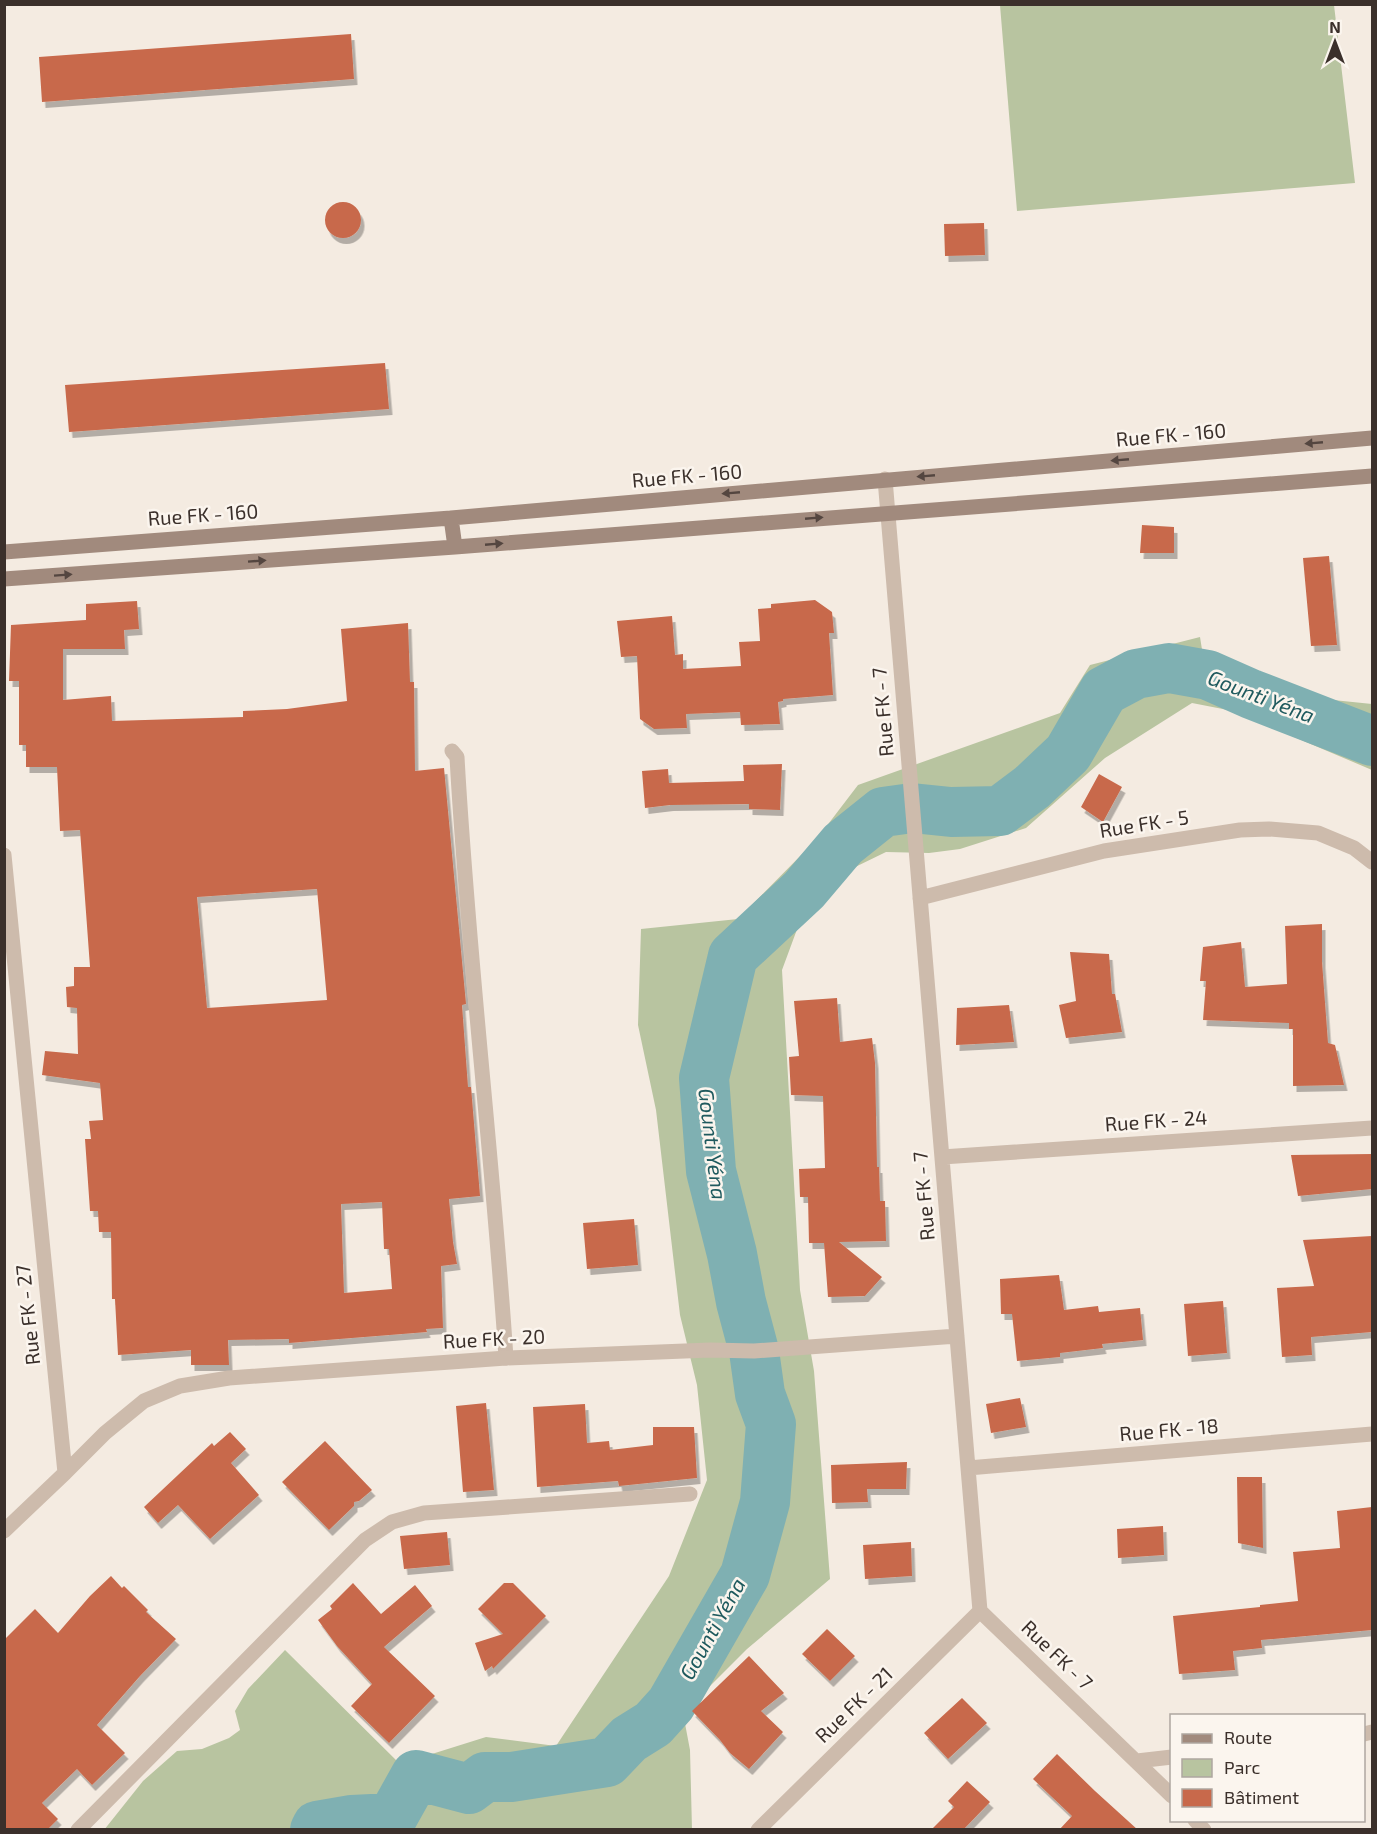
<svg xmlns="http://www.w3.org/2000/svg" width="1377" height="1834" viewBox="0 0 1377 1834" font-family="'Exo 2',sans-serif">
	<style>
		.green { fill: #b8c4a0 }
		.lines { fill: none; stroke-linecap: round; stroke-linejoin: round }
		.river { stroke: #7fb0b2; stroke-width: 50 }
		.building { fill: #c8694b; fill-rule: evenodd; filter: url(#shadow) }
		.service { stroke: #cdbbac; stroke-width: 15 }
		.minor { stroke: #cdbbac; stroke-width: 15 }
		.secondary { stroke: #a18a7d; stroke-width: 15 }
		.oneway { fill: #544640 }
		.labels { text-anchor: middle; stroke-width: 5; stroke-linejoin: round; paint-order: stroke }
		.street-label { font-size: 20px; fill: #3b302b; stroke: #fbf5ee }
		.water-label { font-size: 21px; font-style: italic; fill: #1f5a5e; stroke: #fbf5ee }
	</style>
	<defs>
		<filter id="shadow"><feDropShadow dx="3.5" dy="6" stdDeviation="0" flood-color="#0004"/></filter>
	</defs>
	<rect width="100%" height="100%" fill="#f4ebe1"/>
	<path class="green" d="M1000 5H1334L1355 183 1017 211Z
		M1200 637 1208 687 1372 704V770L1233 711 1192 703 1105 758 1026 828 960 849 929 853 886 852 849 870 806 905 782 970 800 1290 814 1371 830 1579 747 1649 683 1713 690 1750 692 1829 104 1830 143 1781 177 1751 202 1749 229 1738 240 1730 235 1711 248 1689 285 1650 400 1764 486 1737 556 1746 669 1576 707 1480 697 1385 680 1315 656 1110 638 1025 641 929 738 919 816 840 858 785 1060 713 1090 665Z"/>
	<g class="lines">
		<path class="river" d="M315 1830 317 1826 352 1820 392 1818 416 1775 469 1789 485 1777H511L607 1762 629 1739 653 1724 671 1704 745 1575 765 1502 771 1424 760 1394 754 1351 741 1302 732 1254 711 1171 704 1078 733 956 804 890 843 844 883 812 912 808 951 812 1000 811 1032 787 1068 753 1104 691 1136 674 1169 668 1208 675 1251 694 1372 741"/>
	</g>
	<path class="building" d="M351 34 354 79 42 102 39 57Z
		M325 220a18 18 0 1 1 36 0a18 18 0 1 1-36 0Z
		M984 223 985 255 945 256 944 224Z
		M385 363 389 409 69 432 65 385Z
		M1142 525 1174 527V553H1140Z
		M1329 556 1337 645 1311 646 1303 558Z
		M815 600 832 612 834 633H829L833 695 783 699V701L778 702 780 724 741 725 740 712 686 714 687 728 654 729 640 719 637 656 621 657 617 621 672 616 675 655 683 654V669L741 666 739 642 760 641 758 609 771 608V604Z
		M137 601 139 629 124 630 125 649H63V700L111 696 112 721 243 717V711L287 709 347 701 341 629 408 623 410 682H414L415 771 444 768 466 1004 462 1005 468 1087H471L480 1196 449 1199 453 1242 457 1264 441 1266 443 1328 426 1329 427 1332 289 1343V1339L228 1340 229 1365H191V1350L118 1355 115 1299H112L111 1232H99L98 1211H90L85 1139H91L89 1121 103 1120 100 1083 42 1075 45 1051 78 1054 77 1008 67 1007 66 987 74 986V967H90L80 830 60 831 57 767H26V745H19V681H9L11 625 86 620V604ZM317 889 327 1000 207 1008 197 897ZM382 1202 384 1249H389L392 1289 344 1293 341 1204Z
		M782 764 780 810 749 809V804L670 805 645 808 642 771 668 769 669 783 744 781 743 765Z
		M1099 774 1122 787 1103 822 1081 807Z
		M1322 924V962L1328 1043 1335 1045 1344 1085 1293 1086V1029H1289V1023L1203 1020 1206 981H1200L1203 947 1241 942 1245 987 1287 984 1285 926Z
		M1070 952 1109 954 1112 994H1115L1122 1032 1066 1038 1059 1005 1076 1001Z
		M837 998 840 1042 872 1038 875 1063 877 1167H879L880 1201H885L886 1241 839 1242 882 1277 865 1296 828 1297 824 1243H809L808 1197H800L799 1169 825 1168 823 1096 791 1095 789 1057 799 1056 794 1001Z
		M1009 1005 1014 1042 956 1045 957 1008Z
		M1372 1154V1189L1298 1196 1291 1155Z
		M634 1219 638 1265 587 1269 583 1223Z
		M1372 1236V1332L1311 1337 1312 1355 1282 1357 1277 1288 1314 1286 1303 1240Z
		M1059 1275 1064 1310 1098 1306 1099 1312 1140 1308 1143 1340 1102 1344 1103 1348 1060 1353V1357L1017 1361 1012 1314H1001L1000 1279Z
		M1223 1301 1227 1353 1188 1356 1184 1304Z
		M1020 1398 1026 1427 991 1433 986 1404Z
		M486 1403 494 1490 463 1492 456 1406Z
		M585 1404 587 1443 609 1441 610 1450 653 1445V1427H694L697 1478 619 1486 618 1481 537 1487 533 1407Z
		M230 1432 246 1449 231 1463 259 1495 210 1539 178 1505 158 1523 144 1507 212 1443 214 1446Z
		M325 1441 372 1490 359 1501 354 1502V1506L329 1530 282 1482Z
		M907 1462 906 1489H867L868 1502 832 1503 831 1465Z
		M1237 1477H1262L1263 1548 1238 1543Z
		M1372 1507V1630L1261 1640 1262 1648 1233 1651 1235 1670 1179 1674 1173 1616 1260 1607V1605L1298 1601 1293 1552 1340 1548 1337 1511Z
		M1163 1526 1164 1555 1118 1558 1117 1529Z
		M447 1532 450 1565 404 1569 400 1536Z
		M911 1542 912 1576 865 1579 863 1545Z
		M111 1576 122 1588 124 1586 148 1610 146 1612 176 1639 140 1676 97 1725 125 1753 92 1785 77 1769 42 1803 58 1819 47 1830H4V1640L35 1609 58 1633 90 1596Z
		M353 1583 381 1614 415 1585 432 1606 384 1647 435 1696 389 1743 351 1706 372 1684 337 1646 318 1620 332 1609 330 1606Z
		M504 1583H513L546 1616 493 1669 492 1666 485 1671 475 1643 503 1634 478 1609Z
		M827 1629 855 1656 830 1681 802 1654Z
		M749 1656 784 1693 761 1711 783 1732 749 1769 730 1753 720 1740 692 1711Z
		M962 1698 987 1723 948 1759 924 1733Z
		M1057 1754 1095 1791 1138 1830H1059L1072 1816 1033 1779Z
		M967 1781 990 1802 963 1830H931L954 1807 948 1801Z"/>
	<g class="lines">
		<path class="service" d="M452 751 457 757C468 958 493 1157 506 1358"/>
		<path class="minor" d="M885 479 980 1611 1172 1796
			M4 855 65 1473 4 1531
			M920 898 1104 851 1240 830 1269 829 1318 833 1354 848 1372 862
			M942 1157 1372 1128
			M968 1468 1372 1434
			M65 1473 105 1433 144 1401 180 1386 229 1378 506 1358 710 1350 754 1351 957 1336
			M1364 1734 1372 1732
			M1137 1761 1172 1757
			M1195 1820 1204 1830
			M78 1830 365 1540 392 1522 424 1513 690 1494
			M758 1830 980 1611"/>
		<path class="secondary" d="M451 518 455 547
			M4 552 451 518 1372 438
			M4 579 455 547 1372 476"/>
	</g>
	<defs><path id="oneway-solid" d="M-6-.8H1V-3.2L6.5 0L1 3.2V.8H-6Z" transform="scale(1.5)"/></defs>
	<g class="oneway">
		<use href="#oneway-solid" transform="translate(1314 443) rotate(175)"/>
		<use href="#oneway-solid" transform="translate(1120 460) rotate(175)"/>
		<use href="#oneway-solid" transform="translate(926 476) rotate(175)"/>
		<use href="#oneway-solid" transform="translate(731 493) rotate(175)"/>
		<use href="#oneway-solid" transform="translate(814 518) rotate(-5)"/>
		<use href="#oneway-solid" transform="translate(494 544) rotate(-5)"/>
		<use href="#oneway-solid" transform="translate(257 561) rotate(-4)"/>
		<use href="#oneway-solid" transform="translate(63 575) rotate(-4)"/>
	</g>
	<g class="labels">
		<g class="street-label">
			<text transform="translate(1171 435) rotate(-5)" y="7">Rue FK - 160</text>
			<text transform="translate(687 476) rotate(-5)" y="7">Rue FK - 160</text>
			<text transform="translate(203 515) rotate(-4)" y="7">Rue FK - 160</text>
			<text transform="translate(883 712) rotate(-95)" y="7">Rue FK - 7</text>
			<text transform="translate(1144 824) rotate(-9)" y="7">Rue FK - 5</text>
			<text transform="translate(1156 1121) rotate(-4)" y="7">Rue FK - 24</text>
			<text transform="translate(924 1196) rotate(-95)" y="7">Rue FK - 7</text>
			<text transform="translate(28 1315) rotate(-96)" y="7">Rue FK - 27</text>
			<text transform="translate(494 1339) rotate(-3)" y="7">Rue FK - 20</text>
			<text transform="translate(1169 1430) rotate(-5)" y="7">Rue FK - 18</text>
			<text transform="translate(1057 1655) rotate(44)" y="7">Rue FK - 7</text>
			<text transform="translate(854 1705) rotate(-44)" y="7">Rue FK - 21</text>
		</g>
		<g class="water-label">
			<text transform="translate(1261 697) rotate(21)" y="7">Gounti Yéna</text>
			<text transform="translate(712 1144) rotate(83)" y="7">Gounti Yéna</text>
			<text transform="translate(713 1629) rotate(-61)" y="7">Gounti Yéna</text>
		</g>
	</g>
	<rect width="1377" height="1834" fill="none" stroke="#3b302b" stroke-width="12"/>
	<rect x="1170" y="1714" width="195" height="108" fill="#fbf5ee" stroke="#aea6a0" stroke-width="1.5"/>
	<rect x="1182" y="1734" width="30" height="9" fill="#a18a7d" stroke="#aea6a0" stroke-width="1.5"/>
	<text x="1224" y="1744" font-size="18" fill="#3b302b">Route</text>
	<rect x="1182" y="1759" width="30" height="18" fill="#b8c4a0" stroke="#aea6a0" stroke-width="1.5"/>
	<text x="1224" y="1774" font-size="18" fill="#3b302b">Parc</text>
	<rect x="1182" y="1789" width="30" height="18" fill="#c8694b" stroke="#aea6a0" stroke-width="1.5"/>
	<text x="1224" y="1804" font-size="18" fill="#3b302b">Bâtiment</text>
	<g transform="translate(1335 42)" stroke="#fbf5ee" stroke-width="4.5" paint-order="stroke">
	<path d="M0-4.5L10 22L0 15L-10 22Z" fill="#3b302b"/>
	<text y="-9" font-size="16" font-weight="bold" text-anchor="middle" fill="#3b302b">N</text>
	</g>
</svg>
